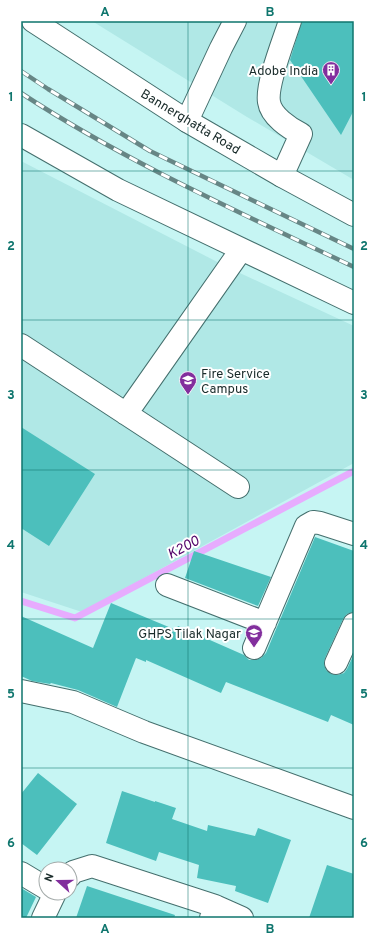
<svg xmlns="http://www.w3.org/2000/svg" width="375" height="939" viewBox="0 0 375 939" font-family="Overpass,sans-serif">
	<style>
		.built { fill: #b0e8e6 }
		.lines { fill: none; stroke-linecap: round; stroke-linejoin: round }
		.stream { stroke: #e7acfe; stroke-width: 7 }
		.building { fill: #4cbfbc }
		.minor-casing { stroke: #446f6d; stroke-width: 24 }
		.major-casing { stroke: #446f6d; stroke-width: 24 }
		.minor { stroke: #fff; stroke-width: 22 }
		.major { stroke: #fff; stroke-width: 22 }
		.rail-casing { stroke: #678685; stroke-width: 4.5 }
		.rail { stroke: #fff; stroke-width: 3; stroke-dasharray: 9; stroke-linecap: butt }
		.grid { fill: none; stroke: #0f766e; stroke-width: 1; stroke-opacity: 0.55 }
		.labels { text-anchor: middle; stroke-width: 4; stroke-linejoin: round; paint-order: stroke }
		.poi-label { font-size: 13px; fill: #182a29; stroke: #fff; text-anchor: end }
		.street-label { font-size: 13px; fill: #182a29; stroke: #fff }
		.water-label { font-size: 14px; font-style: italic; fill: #510068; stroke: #fff }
		.neatline { fill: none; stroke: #0f766e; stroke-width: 1.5 }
		.grid-label { font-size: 13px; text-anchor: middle; font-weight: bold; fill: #0f766e }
	</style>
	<rect width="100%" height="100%" fill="#c6f5f3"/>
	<path class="built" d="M92 21H354V180L247 117Z
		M21 161 229 268 354 326V463L82 612 21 592Z"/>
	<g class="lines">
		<path class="stream" d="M21 601 75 618 354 471"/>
	</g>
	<path class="building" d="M302 21H354V110L341 135 290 60Z
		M21 427 95 474 49 546 21 528Z
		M315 537 354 551V612L347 614 343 619 325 658 324 664 326 670 331 674 338 675 344 673 347 669 354 654V725L331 715 328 722 226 682 221 693 146 660V662L136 658 117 707 78 690 51 683 50 684 32 681 21 676V616L93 648 111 603 176 630 178 626 244 655 249 660H255L261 658 266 653Z
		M194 551 271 577 258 606 185 578Z
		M38 773 77 804 37 855 21 843V794Z
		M122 791 155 802V801L176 808 172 819 207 831 208 825 255 836 258 828 291 840 268 903 235 891 236 886 197 878 199 865 159 852 156 861 106 843Z
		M327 865 354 874V918H309Z
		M87 886 175 915 174 918H76Z
		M21 888 36 897 26 918H21Z"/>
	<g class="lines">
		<g class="minor-casing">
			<path id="minor" d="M187 121 221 48 235 21
				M282 176 301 134C289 128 271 116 269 102 266 84 284 40 290 21
				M21 345 238 487
				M126 414 241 250
				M167 585 265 623
				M254 648 306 526 313 522 320 523 354 534
				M336 663 354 624
				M21 691 73 702 144 732 354 808
				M21 873 46 888
				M70 876 73 872 92 866 215 906 211 918
				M215 906 242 918
				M43 918 55 893"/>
		</g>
		<g class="major-casing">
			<path id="major" d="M33 21 187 121 282 176 354 215
				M21 135 118 190 354 303"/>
		</g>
		<use href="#minor" class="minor"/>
		<use href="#major" class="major"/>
		<g class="rail-casing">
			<path id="rail" d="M21 71 48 89 150 151 354 249
				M21 93C126 162 241 213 354 267"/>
		</g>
		<use href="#rail" class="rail"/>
	</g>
	<path class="grid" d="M188 21V918M21 171H354M21 320H354M21 470H354M21 619H354M21 768H354"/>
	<defs>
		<g id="building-pin" transform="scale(0.9)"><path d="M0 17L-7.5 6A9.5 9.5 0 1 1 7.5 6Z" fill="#822e9d" stroke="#fff"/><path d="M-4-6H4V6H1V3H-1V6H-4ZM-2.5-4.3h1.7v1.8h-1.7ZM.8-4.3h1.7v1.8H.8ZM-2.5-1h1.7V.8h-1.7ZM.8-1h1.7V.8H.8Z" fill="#fff"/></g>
		<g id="university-pin" transform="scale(0.9)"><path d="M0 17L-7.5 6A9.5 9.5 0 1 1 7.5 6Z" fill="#822e9d" stroke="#fff"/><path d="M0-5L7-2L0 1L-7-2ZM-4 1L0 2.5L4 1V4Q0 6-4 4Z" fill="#fff"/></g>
		<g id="school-pin" transform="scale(0.9)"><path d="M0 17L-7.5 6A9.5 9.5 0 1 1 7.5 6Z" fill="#822e9d" stroke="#fff"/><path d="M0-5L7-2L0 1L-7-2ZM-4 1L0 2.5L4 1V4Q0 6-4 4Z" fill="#fff"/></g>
	</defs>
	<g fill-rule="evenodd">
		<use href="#building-pin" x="331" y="70"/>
		<use href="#university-pin" x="188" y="380"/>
		<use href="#school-pin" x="254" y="633"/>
	</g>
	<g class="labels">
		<g class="poi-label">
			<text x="318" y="75">Adobe India</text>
			<text x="201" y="378" text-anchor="start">Fire Service<tspan x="201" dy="15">Campus</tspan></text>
			<text x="241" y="638">GHPS Tilak Nagar</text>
		</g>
		<g class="street-label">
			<text transform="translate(191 121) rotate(31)" y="5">Bannerghatta Road</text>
		</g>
		<g class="water-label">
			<text transform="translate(183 547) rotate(-28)" y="5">K200</text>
		</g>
	</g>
	<rect width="375" height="939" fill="none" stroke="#ffffff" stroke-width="44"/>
	<g transform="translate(58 881) rotate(291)"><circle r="19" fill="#ffffff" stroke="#a3aaa9"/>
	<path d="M0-3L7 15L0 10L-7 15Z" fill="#822e9d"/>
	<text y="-6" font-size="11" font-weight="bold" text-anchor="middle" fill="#182a29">N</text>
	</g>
	<rect x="22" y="22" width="331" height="895" class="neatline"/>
	<g class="grid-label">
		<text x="105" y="16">A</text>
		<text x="270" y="16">B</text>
		<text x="11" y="101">1</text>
		<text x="364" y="101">1</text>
		<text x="11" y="250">2</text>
		<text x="364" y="250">2</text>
		<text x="11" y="399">3</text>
		<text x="364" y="399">3</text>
		<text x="11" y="549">4</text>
		<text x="364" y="549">4</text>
		<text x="11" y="698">5</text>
		<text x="364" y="698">5</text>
		<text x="11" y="847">6</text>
		<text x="364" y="847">6</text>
		<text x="105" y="933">A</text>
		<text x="270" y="933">B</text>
	</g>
</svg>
